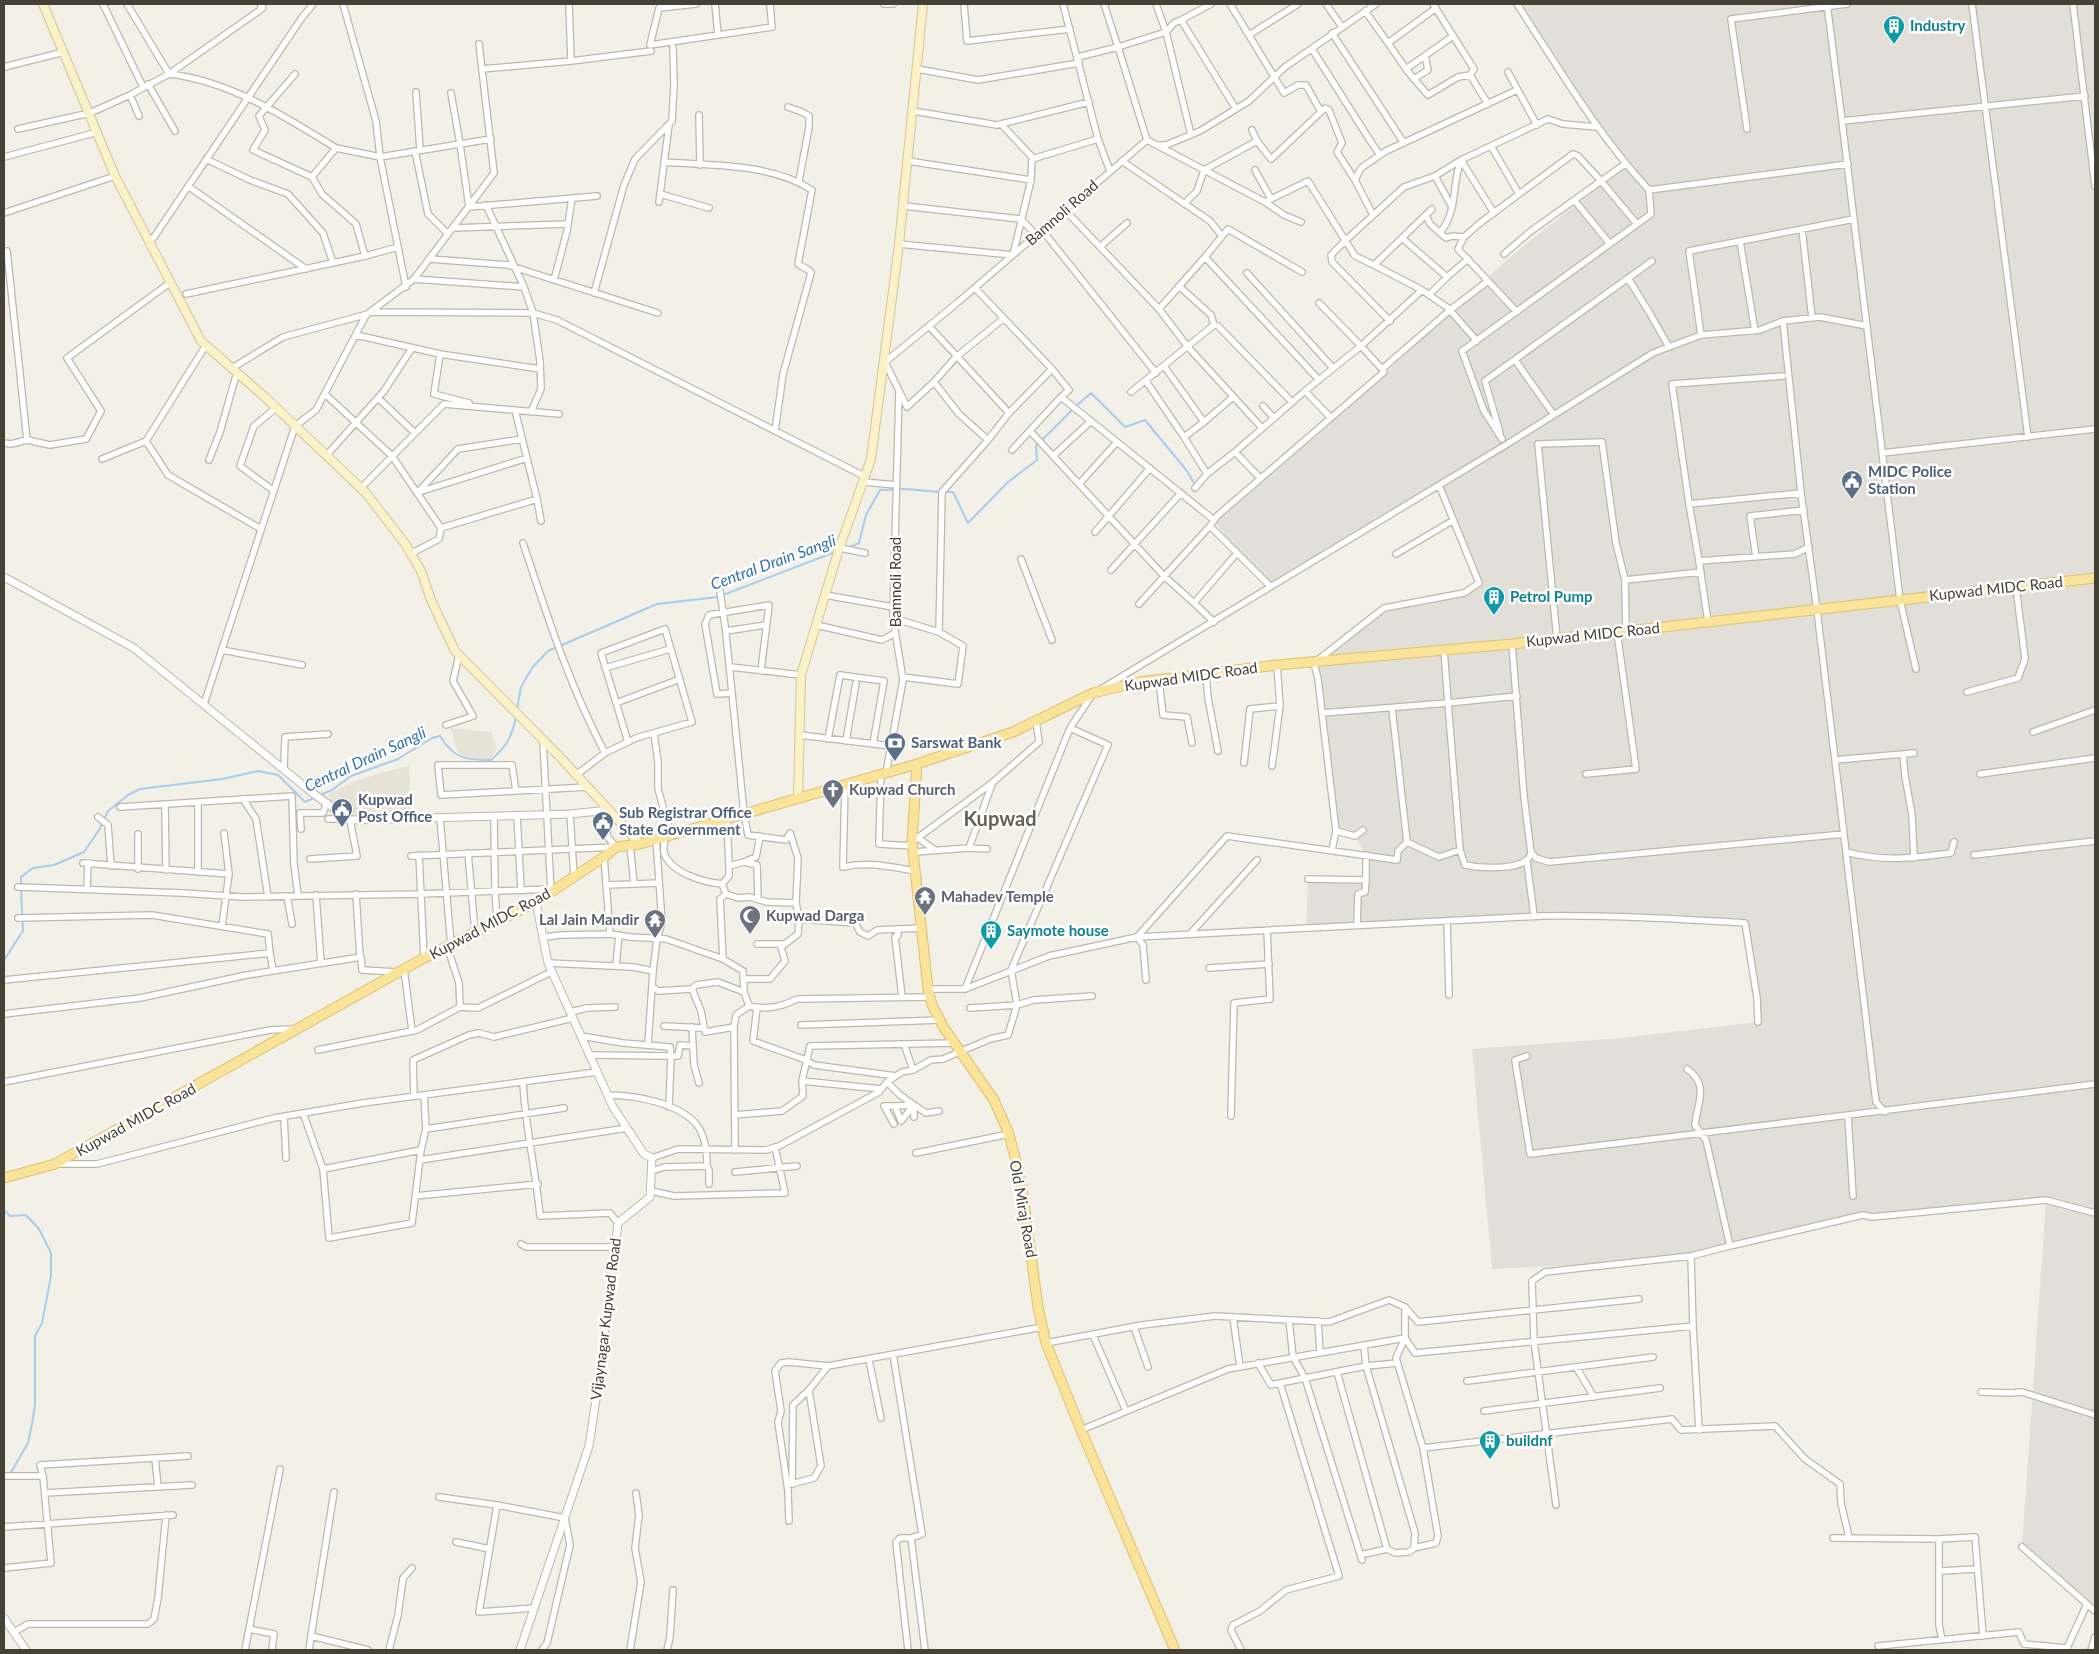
<svg xmlns="http://www.w3.org/2000/svg" width="2099" height="1654" viewBox="0 0 2099 1654" font-family="Lato,sans-serif">
	<style>
		.residential { fill: #e7e2d6 }
		.industrial { fill: #e2dfd9 }
		.lines { fill: none; stroke-linecap: round; stroke-linejoin: round }
		.stream { stroke: #a7cded; stroke-width: 2 }
		.minor-casing { stroke: #beb8ab; stroke-width: 8 }
		.tertiary-casing { stroke: #beb8ab; stroke-width: 9 }
		.secondary-casing { stroke: #d1c599; stroke-width: 10 }
		.primary-casing { stroke: #dec16a; stroke-width: 11 }
		.minor { stroke: #fff; stroke-width: 5.5 }
		.tertiary { stroke: #fff; stroke-width: 7 }
		.secondary { stroke: #fcf2c9; stroke-width: 8 }
		.primary { stroke: #fae39a; stroke-width: 9 }
		.labels { text-anchor: middle; stroke-width: 5; stroke-linejoin: round; paint-order: stroke }
		.culture-label { font-size: 15px; font-weight: bold; fill: #0d838f; stroke: #fff; text-anchor: start }
		.street-label { font-size: 15px; fill: #464137; stroke: #fff }
		.service-label { font-size: 15px; font-weight: bold; fill: #4e5e75; stroke: #fff; text-anchor: start }
		.worship-label { font-size: 15px; font-weight: bold; fill: #5b616d; stroke: #fff; text-anchor: start }
		.water-label { font-size: 16px; font-style: italic; fill: #3474ad; stroke: #fff }
		.district-label { font-size: 20px; font-weight: bold; fill: #685f4e; stroke: #fff }
	</style>
	<rect width="100%" height="100%" fill="#f3f0e8"/>
	<path class="residential" d="M451 728 491 732 497 749 490 759 467 757 457 752Z
		M409 766 411 810 347 815 329 813V794L350 783 380 773Z"/>
	<path class="industrial" d="M1518 4H2095V1611L2022 1547 2046 1200 1872 1217 1863 1215 1730 1246 1650 1261 1492 1269 1472 1049 1621 1038 1758 1022 1745 923 1534 916 1306 928 1308 879 1366 880V857L1355 836 1336 831 1314 663 1384 608 1471 589 1479 583 1437 489 1270 586 1244 560 1214 520 1385 373 1510 257 1627 164Z"/>
	<g class="lines">
		<path class="stream" d="M1076 406 1091 393 1125 427 1145 420 1187 471 1194 483
			M944 492H953L968 523 1008 482 1037 460 1036 446 1073 409
			M847 548 859 543 866 515 880 490 907 489 939 492
			M723 595 835 552
			M517 709 521 687 532 668 548 651 657 604 718 597
			M320 795 332 790 351 776 398 759 432 738 440 736C454 759 466 760 491 760 507 746 512 737 516 716
			M21 884V877L33 868 54 865 84 852 99 830 108 811 128 795 140 789 222 779 258 771 278 775 305 802 316 797
			M4 960 23 931 21 889
			M4 1210 10 1216 26 1215 39 1229 51 1253V1276L42 1323 35 1336V1405L32 1424 28 1443 10 1474"/>
		<g class="minor-casing">
			<path id="minor" d="M103 4 143 87
				M127 4 169 74C230 81 284 116 336 148
				M343 4 376 121 380 157 460 144 469 207
				M569 4 571 61
				M696 4 659 8 650 45 772 27 770 4
				M715 4 718 35
				M884 4H893
				M964 4 967 41 1070 29
				M1156 4 1166 32 1118 47 1147 140 1265 202 1308 181 1355 256 1374 265
				M1211 4 1181 20 1236 109
				M1230 4 1284 93 1298 85H1306L1321 112
				M1326 4 1342 27
				M1517 4C1558 67 1597 134 1649 190L1848 164
				M1827 4 1842 121 1900 600 1916 669
				M1972 4 2028 437
				M2073 4 2095 186
				M1365 11 1388 43 1436 8
				M1181 20 1174 23 1166 32 1191 135
				M1332 33 1404 143
				M1249 35 1298 4
				M1388 43 1406 69 1453 36
				M1312 49 1371 142 1380 155
				M4 67 64 52
				M482 69 571 61 651 51
				M917 69 978 80 1079 63 1078 57 1118 47 1104 4
				M1406 69 1414 79 1428 70 1425 56
				M1508 72 1537 125
				M295 74 259 116 265 130 253 150 312 177
				M1470 75 1488 104
				M1414 79 1428 95 1458 77 1470 75 1474 69 1433 4
				M148 84 175 131
				M416 92 420 150
				M451 93 460 144 491 139
				M130 95 139 116
				M788 107 802 112 809 116V127L799 181
				M913 111 997 125 1089 102
				M699 115 700 165
				M1842 121 2085 96
				M1001 124 1034 159
				M18 129 90 113 130 95 169 74 263 8 260 4
				M1747 129 1731 19 1847 4
				M1098 139 1110 171
				M1257 141 1271 159 1325 108 1329 110 1342 143 1337 152 1355 180
				M1158 145H1166L1200 131 1249 101 1285 67 1376 4
				M1491 146 1519 194
				M415 151 428 214 448 234
				M4 157 98 132
				M206 159 250 180 288 194 323 233 333 263
				M908 161 1031 180
				M1122 161 1210 221 1222 236
				M664 162C713 166 770 163 812 190L798 264 810 271 811 273 783 374 775 431
				M1625 164 1601 181 1637 224
				M1255 170 1271 199
				M1435 176 1452 207
				M188 186 306 269
				M660 194 709 208
				M1575 201 1610 244
				M659 202 669 125
				M1265 202 1284 215 1301 222
				M1184 204 1197 191 1204 170 1257 141 1252 130
				M486 205 524 287
				M904 206 1021 219 1036 235
				M469 207 597 196
				M1065 210 1159 309
				M4 213 115 176
				M1373 215 1355 180 1361 168 1386 151 1517 90
				M1426 215 1430 224 1446 238 1452 236 1464 237
				M453 228 568 224
				M1802 229 1812 318
				M1042 230 1156 373
				M1440 233C1459 208 1451 186 1461 160L1494 213
				M1402 238 1447 277 1429 295
				M1740 241 1755 331
				M150 243 301 19 313 4
				M899 244 1013 255 1031 180 1032 159 1098 139 1063 4
				M1101 246 1127 223
				M398 247 365 256 356 224 322 194 312 177 336 148 380 157 406 287
				M4 252 7 251 27 440 11 444 4 443
				M1504 254 1531 231 1601 181 1578 156 1573 154 1480 223 1464 237 1458 249 1517 312
				M1205 257 1159 309 1188 347 1262 428
				M430 259 508 265 658 313
				M1302 272 1228 229 1205 257 1319 380
				M1247 273 1333 368
				M1447 277 1468 259
				M1628 278 1649 312 1669 347
				M414 279 524 287 533 313 557 320 866 477
				M554 280 567 231 572 198
				M1180 287 1211 315 1214 325 1218 326 1292 402
				M975 288 1052 369 1069 390 1061 397
				M1422 290 1374 265 1432 209
				M594 293 624 185 635 159 672 121 674 85 673 47
				M186 294 365 256
				M1319 303 1361 346 1305 391 1330 417
				M371 312 533 313 540 361 541 389 531 412
				M1003 319 956 357 934 382 907 407 885 362 957 303 1147 140
				M1390 321 1332 262 1331 255 1346 240 1404 187 1435 176 1461 160 1548 119 1563 124 1597 127
				M1783 321 1760 330 1701 335 1689 251 1854 219
				M356 335 440 354 540 369
				M206 345 146 441 168 475 261 529
				M440 354 434 394 469 403
				M1515 360 1554 415
				M1164 366 1204 422 1233 397
				M232 368 283 337 368 314
				M1382 369 1361 346 1422 290 1448 308 1477 341
				M1146 381 1184 437
				M934 382 959 414 988 440
				M1131 392 1214 325
				M325 394 392 456 441 528
				M378 398 415 433
				M1263 406 1274 418
				M1009 413 1052 369
				M1030 431 1164 576 1194 603
				M1500 433 1485 381 1652 261
				M1502 439 1484 411 1462 351 1651 214 1649 190
				M27 440 50 445 86 439 101 411 67 358 171 282
				M1012 450 1061 397 1214 520
				M1882 453 2095 429
				M326 456 384 391 412 348
				M1053 456 1091 421
				M102 459 146 441
				M209 460 220 432 237 372
				M1207 474 1235 452
				M1260 478 1235 452 1305 391
				M864 482 896 485
				M1079 484 1117 442
				M1439 485 1479 583 1464 593 1384 608 1314 663 1318 679 1322 713 1448 703 1444 650
				M1195 488 1207 474 1184 437 1204 422
				M360 489 444 404 559 414
				M274 491 240 466 254 426 276 408
				M419 492 527 458
				M417 493 458 449 522 439
				M1801 493 1783 321 1820 317 1867 326
				M537 499 541 521
				M1689 504 1801 493 1817 610 1876 1102 1885 1112
				M1095 532 1150 468
				M523 543C547 615 569 685 605 753
				M840 548 865 553
				M410 554 439 539 441 528 537 499 515 410
				M1396 554 1452 521
				M1756 557 1750 516 1804 510
				M1021 559 1052 640
				M1699 561 1689 504 1672 384 1783 376
				M1111 570 1181 493
				M1270 586 1210 526 1217 516 1384 372 1382 369 1450 310 1488 281
				M720 591 725 625 732 693
				M825 595 893 607
				M1139 604 1210 526
				M893 618 939 632 942 492 988 440 1009 413 929 326
				M1214 622 1194 603 1237 553
				M1708 622 1699 561 1795 554 1809 547
				M816 625 882 640 895 633
				M726 631 766 625
				M1626 631 1625 580 1701 572
				M1557 639 1538 444 1602 442 1616 543 1625 580
				M1512 644 1524 797 1531 852 1536 858 1549 862 1844 834
				M222 650 302 665
				M1277 665 1280 706
				M730 667 801 675
				M605 668 670 649
				M761 671 769 605 709 615 705 624 717 694 732 693 744 814 748 835 786 840 790 833
				M1206 674 1208 698 1218 751
				M903 677 958 684 963 646 939 632
				M1159 680 1163 715 1187 717 1192 743
				M1101 689 1504 446 1653 353 1701 335
				M1967 692 2018 678 2025 659 2016 587
				M1517 696 1448 703 1460 850 1465 865C1480 868 1529 872 1531 852
				M616 703 680 679
				M204 704 295 426 316 410 366 315 414 279 494 173 479 44
				M1392 708 1407 842 1439 857 1460 850
				M1322 713 1336 831 1355 836 1363 830
				M446 725 473 716 453 681 459 655
				M1070 728 1108 745 1011 970 1017 1005 1034 1000 1092 996
				M2033 732 2095 710
				M654 733 658 762V789L671 835
				M800 735 891 746
				M828 739 840 675 884 681 873 744
				M543 741 551 892
				M846 741 856 683
				M1914 753 1903 754 1905 776 1912 815 1914 858
				M1835 760 1903 754
				M1244 763 1250 709 1280 706 1272 766
				M284 769 285 737 328 734
				M886 773 903 680 893 618 899 391
				M881 774 879 844 913 846
				M1586 774 1636 769 1617 632
				M1980 774 2095 758
				M576 775 605 753 636 738 692 722 665 629 601 653 628 742
				M845 785 843 867C868 861 891 867 916 871
				M516 791 512 765H438L441 795C490 792 539 790 588 787
				M243 799 256 819 268 897
				M165 806 166 870
				M120 807 198 802
				M609 810 607 836 616 847
				M570 814 574 876
				M494 816 495 890 497 921
				M517 816 521 889
				M98 817 108 825 111 866
				M440 818 451 945
				M328 819H349
				M727 819 729 866 744 862
				M301 829 300 813H323L327 803
				M224 833 229 874
				M138 834V869
				M665 837C665 841 663 848 664 853 671 873 703 882 722 884
				M918 838 935 850
				M912 842 992 783 1039 742 1036 721
				M969 848 987 849
				M1332 850 1336 831
				M914 852 969 848 992 784
				M1846 852C1884 862 1913 858 1951 853L1954 842
				M468 853 475 932
				M419 855 424 958
				M1974 855 2095 841
				M411 856 616 847
				M604 857 610 934
				M310 859 357 856 350 820
				M1527 862 1534 916
				M83 863 229 874 222 926
				M198 872V802L292 796 294 864 298 896
				M1308 879 1366 880V855
				M634 884 659 883
				M722 884 726 894 738 898 749 897 767 902 796 903 798 858 790 833
				M722 884 729 876V866
				M607 885 634 884 630 845
				M18 887 182 893 243 897 421 894 550 889
				M87 889 88 863
				M356 894 360 957
				M316 895 321 963
				M287 896 292 924
				M758 899 757 865 744 862 756 857 760 836
				M796 903 799 919
				M18 918 152 915 268 934 270 953
				M1447 921 1449 995
				M1357 925 1358 894 1365 892 1366 880
				M897 929 898 936 895 937 902 997
				M1190 934 1257 860
				M544 937 562 935 610 934 630 937 666 939 723 959 720 899 726 894
				M1137 937 1227 836 1397 860 1398 851 1407 842
				M1137 937 1143 945 1146 980
				M757 944H784
				M447 946 459 983 460 1007 478 1008 551 972
				M723 959 743 971 744 992
				M548 963 633 967 653 971 652 986 658 991 692 989 696 985 718 982 744 992 749 1006C767 1010 781 1007 797 999L930 997
				M616 966 619 935
				M1209 968 1269 964
				M404 969 412 1031
				M653 971 657 939 662 922 656 839
				M743 979H770L785 961 781 947 798 934 799 919 855 923 860 932 868 936 877 930 922 928
				M4 980 270 953 273 971
				M692 989 701 1011 705 1032 734 1027 736 1015 749 1006
				M928 989H965L1049 956 1137 937 1542 916C1610 915 1677 919 1745 923L1757 998 1758 1022
				M965 989 1070 728 1092 695
				M757 1008 753 1041 806 1060 814 1065 896 1076
				M570 1012 587 1008 615 1007
				M4 1014 140 998 247 975 361 957 362 970 398 972
				M801 1025 940 1020
				M664 1026 704 1028
				M692 1027 694 1065 699 1083
				M734 1027 735 1150
				M581 1036 623 1043 670 1047 671 1056H678L680 1045 693 1046
				M648 1044 652 986
				M904 1044 913 1070
				M318 1050 417 1030 460 1007
				M589 1055 671 1056 669 1107
				M1527 1056 1515 1060 1530 1154C1718 1130 1907 1109 2095 1084
				M802 1081 810 1046 954 1043
				M4 1082 270 1030 293 1029
				M523 1082C525 1127 536 1171 540 1216L610 1213 618 1223
				M887 1082 900 1095 914 1105 901 1121 895 1106H884L894 1124
				M424 1095 426 1129 564 1108
				M608 1095C635 1095 679 1103 697 1125 705 1136 707 1153 707 1166L664 1167 652 1171
				M414 1096 413 1060 469 1035 479 1033 494 1037 573 1018
				M895 1106 914 1105
				M303 1113 323 1169 421 1150 426 1129
				M735 1115 782 1111 803 1096 802 1081 881 1089
				M284 1116 286 1158
				M1231 1116 1234 1003 1270 999 1267 930
				M1848 1116 1853 1196
				M914 1117V1105L926 1113 939 1111
				M916 1153 1009 1134
				M652 1158 678 1149 766 1150 779 1146 879 1092 887 1082 902 1072 913 1070 931 1060 943 1059 990 1039 1008 1035 1017 1005 970 1008
				M420 1160 627 1128
				M58 1164H97L274 1118 363 1103 597 1072
				M707 1166 709 1170V1184
				M323 1169 329 1238 412 1223 421 1150
				M735 1172 797 1166
				M651 1191 674 1196 785 1193 775 1147
				M415 1196 538 1184
				M521 1244 526 1247H614
				M1730 1246 1863 1215 1872 1217 2046 1200 2095 1213
				M1691 1256 1693 1326 1699 1430
				M1405 1307V1338L1396 1358 1423 1448 1672 1419 1681 1430 1775 1426 1805 1459 1840 1484 1841 1503 1849 1537
				M1233 1317 1240 1367
				M1289 1320 1293 1357 1305 1378 1362 1560
				M1318 1321 1320 1353
				M1134 1327 1148 1367
				M1093 1335 1126 1411
				M1046 1343 1142 1325 1215 1316 1329 1322 1389 1300 1405 1307 1418 1322 1639 1299
				M1364 1345 1366 1366 1397 1363
				M893 1354 922 1534 911 1538H900L896 1542 908 1650
				M869 1360 881 1418
				M1576 1367 1594 1397
				M1337 1372 1387 1549
				M1467 1381 1653 1357
				M1280 1383 1366 1366 1415 1533 1414 1548
				M809 1390 821 1466 814 1478 792 1484 793 1405 809 1390 828 1366
				M1981 1392 2010 1393 2022 1392 2095 1415
				M1484 1411 1660 1388
				M1081 1430 1228 1369 1405 1338 1415 1353 1693 1326
				M155 1458 158 1487
				M4 1476H43L40 1465 188 1456
				M45 1493 192 1485
				M439 1497 497 1505
				M1556 1505 1534 1341 1532 1281 1545 1272 1691 1256 1730 1246 1706 1140 1695 1125C1697 1103 1710 1085 1687 1069
				M789 1521 788 1491 778 1422 781 1411 775 1371 781 1363 789 1362 828 1366 1043 1327
				M4 1527 173 1515
				M911 1538 925 1650
				M1833 1538 1939 1539 1975 1537 1983 1636
				M1939 1539V1625L1942 1640
				M456 1542 490 1549
				M2022 1547 2095 1611
				M1360 1555 1387 1549 1395 1553 1409 1552 1414 1548 1436 1543 1438 1536 1423 1448
				M4 1568 51 1563 43 1476
				M1940 1571 1977 1569
				M534 1608 479 1612 497 1505 565 1518 570 1545 547 1643 542 1650
				M249 1629 274 1634 272 1650
				M14 1632 28 1624H148L154 1619 158 1598 166 1515
				M311 1636 334 1492
				M1878 1646 2019 1632 2024 1644 2067 1648 2087 1604
				M245 1650 280 1469
				M309 1650 311 1636 368 1650
				M389 1650 398 1615 403 1578 412 1568
				M630 1650 641 1582 635 1548 639 1515 636 1493
				M667 1650 670 1637 673 1590
				M1241 1650 1231 1630 1233 1625 1260 1611 1286 1590 1339 1576 1280 1383 1271 1385 1258 1363
				M2091 1650 2095 1637"/>
		</g>
		<g class="tertiary-casing">
			<path id="tertiary" d="M4 577 134 648 314 794 350 820 570 814 609 810
				M4 1618 26 1650
				M520 1650 589 1446 600 1372 618 1223 650 1197 652 1158 644 1154 613 1107 548 963 536 902"/>
		</g>
		<g class="secondary-casing">
			<path id="secondary" d="M43 4 115 176 201 341 266 398 366 493 406 545 421 571 431 600 455 651 560 757 640 844
				M798 798 801 675 838 552 871 459 899 244 923 4"/>
		</g>
		<g class="primary-casing">
			<path id="primary" d="M917 764 912 842 928 989 932 1005 944 1028 994 1100 1009 1134 1021 1181 1038 1307 1046 1343 1081 1430 1175 1650
				M4 1178 55 1164 424 958 536 902 604 857 616 847 640 844 917 764 1013 732 1093 693 1139 682 1277 665 1512 644 2095 578"/>
		</g>
		<use href="#minor" class="minor"/>
		<use href="#tertiary" class="tertiary"/>
		<use href="#secondary" class="secondary"/>
		<use href="#primary" class="primary"/>
	</g>
	<defs>
		<g id="building-pin" transform="scale(1.125)"><path d="M0 17L-7.5 6A9.5 9.5 0 1 1 7.5 6Z" fill="#0f9aa8" stroke="#fff"/><path d="M-4-6H4V6H1V3H-1V6H-4ZM-2.5-4.3h1.7v1.8h-1.7ZM.8-4.3h1.7v1.8H.8ZM-2.5-1h1.7V.8h-1.7ZM.8-1h1.7V.8H.8Z" fill="#fff"/></g>
		<g id="civic-pin" transform="scale(1.125)"><path d="M0 17L-7.5 6A9.5 9.5 0 1 1 7.5 6Z" fill="#5c6f8a" stroke="#fff"/><path d="M-.6-6.5H3V-4.5H.6V-3L4-1V1h2V6H-6V1h2V-1L-.6-3ZM-1.2 2.5V6h2.4V2.5Z" fill="#fff"/></g>
		<g id="bank-pin" transform="scale(1.125)"><path d="M0 17L-7.5 6A9.5 9.5 0 1 1 7.5 6Z" fill="#5c6f8a" stroke="#fff"/><path d="M-6-4H6V4H-6ZM0-2.3a2.3 2.3 0 1 0 0 4.6a2.3 2.3 0 1 0 0-4.6Z" fill="#fff"/></g>
		<g id="church-pin" transform="scale(1.125)"><path d="M0 17L-7.5 6A9.5 9.5 0 1 1 7.5 6Z" fill="#6b7280" stroke="#fff"/><path d="M-1.2-6h2.4v3.5h3.3v2.4h-3.3V6h-2.4V-.1h-3.3v-2.4h3.3Z" fill="#fff"/></g>
		<g id="temple-pin" transform="scale(1.125)"><path d="M0 17L-7.5 6A9.5 9.5 0 1 1 7.5 6Z" fill="#6b7280" stroke="#fff"/><path d="M0-6L5-2H3V0L6.5 2.5H4V6H1.5V3h-3V6H-4V2.5H-6.5L-3 0V-2H-5Z" fill="#fff"/></g>
		<g id="mosque-pin" transform="scale(1.125)"><path d="M0 17L-7.5 6A9.5 9.5 0 1 1 7.5 6Z" fill="#6b7280" stroke="#fff"/><path d="M3.5-4.9A6 6 0 1 0 3.5 4.9A5 5 0 1 1 3.5-4.9Z" fill="#fff"/></g>
	</defs>
	<g fill-rule="evenodd">
		<use href="#building-pin" x="1894" y="26"/>
		<use href="#civic-pin" x="1852" y="481"/>
		<use href="#building-pin" x="1494" y="597"/>
		<use href="#bank-pin" x="895" y="743"/>
		<use href="#church-pin" x="833" y="790"/>
		<use href="#civic-pin" x="342" y="809"/>
		<use href="#civic-pin" x="603" y="822"/>
		<use href="#temple-pin" x="925" y="897"/>
		<use href="#mosque-pin" x="750" y="916"/>
		<use href="#temple-pin" x="655" y="920"/>
		<use href="#building-pin" x="991" y="931"/>
		<use href="#building-pin" x="1490" y="1441"/>
	</g>
	<g class="labels">
		<g class="culture-label">
			<text x="1910" y="31">Industry</text>
			<text x="1510" y="602">Petrol Pump</text>
			<text x="1007" y="936">Saymote house</text>
			<text x="1506" y="1446">buildnf</text>
		</g>
		<g class="street-label">
			<text transform="translate(1062 213) rotate(-41)" y="5">Bamnoli Road</text>
			<text transform="translate(896 582) rotate(-90)" y="5">Bamnoli Road</text>
			<text transform="translate(1996 589) rotate(-6)" y="5">Kupwad MIDC Road</text>
			<text transform="translate(1593 635) rotate(-6)" y="5">Kupwad MIDC Road</text>
			<text transform="translate(1191 677) rotate(-8)" y="5">Kupwad MIDC Road</text>
			<text transform="translate(490 924) rotate(-28)" y="5">Kupwad MIDC Road</text>
			<text transform="translate(136 1120) rotate(-29)" y="5">Kupwad MIDC Road</text>
			<text transform="translate(1023 1209) rotate(80)" y="5">Old Miraj Road</text>
			<text transform="translate(606 1319) rotate(-83)" y="5">Vijaynagar Kupwad Road</text>
		</g>
		<g class="service-label">
			<text x="1868" y="477">MIDC Police<tspan x="1868" dy="17">Station</tspan></text>
			<text x="911" y="748">Sarswat Bank</text>
			<text x="358" y="805">Kupwad<tspan x="358" dy="17">Post Office</tspan></text>
			<text x="619" y="818">Sub Registrar Office<tspan x="619" dy="17">State Government</tspan></text>
		</g>
		<g class="worship-label">
			<text x="849" y="795">Kupwad Church</text>
			<text x="941" y="902">Mahadev Temple</text>
			<text x="766" y="921">Kupwad Darga</text>
			<text x="639" y="925" text-anchor="end">Lal Jain Mandir</text>
		</g>
		<g class="water-label">
			<text transform="translate(773 562) rotate(-20)" y="6">Central Drain Sangli</text>
			<text transform="translate(365 759) rotate(-25)" y="6">Central Drain Sangli</text>
		</g>
		<g class="district-label">
			<text x="1000" y="826">Kupwad</text>
		</g>
	</g>
	<rect width="2099" height="1654" fill="none" stroke="#464137" stroke-width="10"/>
</svg>
